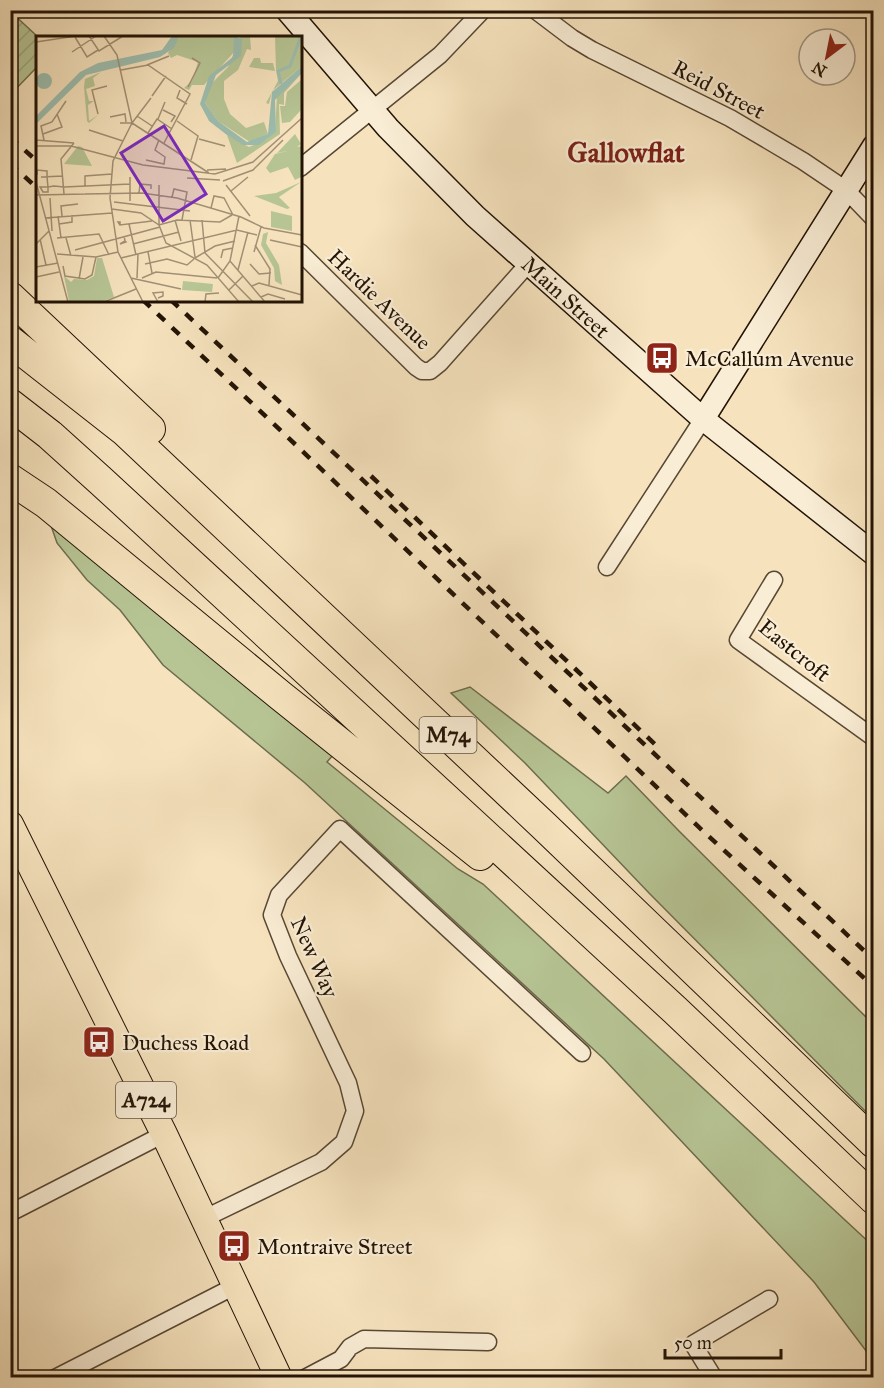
<svg xmlns="http://www.w3.org/2000/svg" width="884" height="1388" viewBox="0 0 884 1388" font-family="'IM FELL Great Primer',serif">
	<style>
		.grass { fill: #b7c595; stroke: #6d6c4d; stroke-width: 1.5 }
		.garden { fill: url(#garden-furrows); stroke: #6d6c4d; stroke-width: 1.5 }
		.lines { fill: none; stroke-linecap: round; stroke-linejoin: round }
		.street-casing { stroke: #584733; stroke-width: 19 }
		.secondary-casing { stroke: #231305; stroke-width: 25 }
		.primary-casing { stroke: #231305; stroke-width: 28 }
		.highway-casing { stroke: #231305; stroke-width: 32 }
		.street { stroke: #f9edd5; stroke-width: 16 }
		.secondary { stroke: #f9edd5; stroke-width: 22 }
		.primary { stroke: #f6e3be; stroke-width: 26 }
		.highway { stroke: #f6e3be; stroke-width: 30 }
		.rail { stroke: #231305; stroke-width: 4.5; stroke-dasharray: 10 10; stroke-linecap: butt }
		.labels { text-anchor: middle; stroke-width: 4.5; stroke-linejoin: round; paint-order: stroke }
		.shield { fill: #f9edd5; stroke: #635443; stroke-width: 1.5 }
		.shield-label { font-size: 21px; font-weight: bold; fill: #231305 }
		.street-label { font-size: 22px; fill: #231305; stroke: #f9edd5 }
		.poi-label { font-size: 22px; fill: #231305; stroke: #f9edd5; text-anchor: start }
		.district-label { font-size: 28px; font-weight: bold; fill: #7a1f14; stroke: #f9edd5 }
		.inset-river { fill: none; stroke: #9dbeaf; stroke-width: 3 }
		.inset-road { fill: none; stroke: #a29074; stroke-width: 1.5 }
		.view { fill: #7b2cbf; fill-opacity: 0.15; stroke: #7b2cbf; stroke-width: 3 }
		.inset-edge { fill: none; stroke: #231305; stroke-width: 3 }
	</style>
	<defs>
		<pattern id="garden-furrows" width="10" height="10" patternUnits="userSpaceOnUse" patternTransform="scale(1.5)"><rect width="10" height="10" fill="#b7c595"/><path d="M-1 1l2-2M0 10L10 0M9 11l2-2" fill="none" stroke="#9da87f"/></pattern>
	</defs>
	<rect width="100%" height="100%" fill="#f6e3be"/>
	<filter id="stains"><feTurbulence type="fractalNoise" baseFrequency=".00333" numOctaves="4"/><feColorMatrix values="0 0 0 0 .2 0 0 0 0 .09 0 0 0 0 .02 0 0 0 .5 -.17"/></filter>
	<radialGradient id="worn" r=".72"><stop offset=".6" stop-color="#630" stop-opacity="0"/><stop offset="1" stop-color="#630" stop-opacity=".3"/></radialGradient>
	<path class="grass" d="M48 517 333 755 327 762 458 869 483 884 873 1246V1360L814 1282 604 1059 305 783 163 665 120 610 87 580 57 543Z
		M470 687 608 793 626 776 678 830 873 1024V1119L649 893 525 763 451 693Z"/>
	<path class="garden" d="M11 12 38 37 37 67 12 93 10 91Z"/>
	<g class="lines">
		<g class="street-casing">
			<path id="street" d="M535 10 572 38 592 50 730 118 803 161 846 190 874 219
				M300 168 440 55 483 10
				M300 252 416 367 422 371H430L440 363 528 264
				M607 567 703 419
				M774 580 738 640 874 738
				M10 1213 164 1134
				M203 1219 321 1162 344 1142 355 1111 348 1083 288 956 272 915 279 895 340 829 582 1053
				M55 1378 235 1286
				M305 1378 341 1359 350 1347 364 1339 488 1342
				M714 1378 693 1344 769 1299"/>
		</g>
		<g class="secondary-casing">
			<path id="secondary" d="M287 10 388 128 475 216 703 419 874 554
				M703 419 874 146"/>
		</g>
		<g class="primary-casing">
			<path id="primary" d="M10 824 164 1134 279 1378"/>
		</g>
		<g class="highway-casing">
			<path id="highway" d="M10 297 150 429
				M10 341 126 432 544 826 874 1143
				M10 404 50 435 101 481 675 1010 874 1199
				M10 479 46 503 281 696 480 855"/>
		</g>
		<use href="#street" class="street"/>
		<use href="#secondary" class="secondary"/>
		<use href="#primary" class="primary"/>
		<use href="#highway" class="highway"/>
		<path class="rail" d="M10 137 38 162
			M10 163 38 189
			M143 300 704 832 874 987
			M171 300 874 960
			M371 476 659 748"/>
	</g>
	<defs>
		<g id="bus-square" transform="scale(1.725)"><rect x="-9" y="-9" width="18" height="18" rx="4" fill="#8f2418" stroke="#f9edd5"/><path d="M-5-6H5V4H4V6H2V4H-2V6H-4V4H-5ZM-3.5-4V0h7V-4ZM-3.5 1.2v1.5H-2V1.2ZM2 1.2v1.5H3.5V1.2Z" fill="#fff"/></g>
	</defs>
	<g fill-rule="evenodd">
		<use href="#bus-square" x="662" y="358"/>
		<use href="#bus-square" x="99" y="1042"/>
		<use href="#bus-square" x="234" y="1246"/>
	</g>
	<g class="labels">
		<g class="shield">
			<rect x="419.5" y="717" width="57" height="36" rx="4.5"/>
			<rect x="116" y="1082" width="60" height="36" rx="4.5"/>
		</g>
		<g class="shield-label">
			<text x="448" y="742">M74</text>
			<text x="146" y="1107">A724</text>
		</g>
		<g class="street-label">
			<text transform="translate(719 89) rotate(28)" y="8">Reid Street</text>
			<text transform="translate(566 297) rotate(42)" y="8">Main Street</text>
			<text transform="translate(380 299) rotate(44)" y="8">Hardie Avenue</text>
			<text transform="translate(795 650) rotate(39)" y="8">Eastcroft</text>
			<text transform="translate(315 957) rotate(66)" y="8">New Way</text>
		</g>
		<g class="poi-label">
			<text x="685" y="366">McCallum Avenue</text>
			<text x="122" y="1050">Duchess Road</text>
			<text x="257" y="1254">Montraive Street</text>
		</g>
		<g class="district-label">
			<text x="626" y="162">Gallowflat</text>
		</g>
	</g>
	<g transform="translate(36 36)">
		<rect width="266" height="266" fill="#f6e3be"/>
		<path d="M218 22H224L225 27H237L239 35 213 31ZM65 36 57 42 59 50 50 53 53 65H58L52 69 53 85 62 79 53 87 51 85 48 51 49 43ZM265 44V74L254 86 246 87 244 70H249L251 56ZM259 98 265 108 261 111 266 110 265 141 259 144 252 131 234 137 230 132 239 118 251 115 241 117ZM42 110 46 111 56 130 28 128ZM235 175 256 180V195L235 191ZM147 245 177 248 176 256 146 254Z" fill="#b7c595"/>
		<path d="M205 0H214L215 14 211 13 202 34 188 45V63L194 78 210 92 228 86 232 98 214 106 182 85 169 67 173 50 192 31ZM259 12 265 13V31L236 55 233 68 230 67 242 45 240 34 254 29ZM265 38 248 57V69L243 68 244 98 201 127 191 99 213 111 231 103 239 95 241 59ZM265 146 243 161 254 172 251 173 218 160 240 157ZM232 196 230 207 243 229 246 249 239 245 238 232 225 209 227 198Z" fill="#b7c595"/>
		<path d="M265 0V13H259L254 29 240 34 239 0Z" fill="#b7c595"/>
		<path d="M143 0H198L199 15 168 49H156L153 54 148 52 156 45 162 26 141 19 135 22 132 17ZM61 222H66L78 261 67 265H33L28 240 35 246 38 243 51 244 58 240Z" fill="#b7c595"/>
		<path d="M136 0H143L138 12 124 21 50 39 0 88V80L44 36 62 27 126 14ZM198 0 206 3 205 20 180 39 169 67 182 85 211 106 232 98 236 56 265 31V38L239 64 240 96 223 109H207L191 99 173 85 164 68 173 40 197 21ZM0 45a8 8 0 1 1 16 0a8 8 0 1 1-16 0Z" fill="#9dbeaf"/>
		<path class="inset-river" d="M245 48 242 35 254 30 265 0"/>
		<path class="inset-road" d="M53 0 63 15 87 0M68 0 81 19 96 87M39 1 51 21 62 14M0 6 40 0M36 16 60 0M111 29 133 20M85 34 112 29 154 58 128 107M152 51 164 27 156 22M144 54 141 62 151 68M116 60 130 40M127 74 139 80 135 86M62 78 56 54 71 50M101 80 116 90M74 81 89 78 90 86M122 83 129 66M141 85 162 100 155 124M84 87H96L115 62M96 87 77 125 74 162 82 216 107 266M96 87 173 137M53 94 87 105M112 97 121 83 136 93M7 98 26 91 21 78M163 103 189 110M0 104 38 107M8 104 5 90 16 86 30 65M0 110H35L107 129 179 138 217 126 266 82M110 124 128 128 129 121 119 114 123 104M171 134 190 133M1 139V134L11 135V141L12 151V156H7L4 151H12L18 150 28 151 94 148M5 141 27 140M151 142 184 144M187 145 217 134 247 104M0 146 32 266M123 149V189L130 207 171 229 203 266M190 149 214 180M49 150V140L76 138M195 155 212 141M103 157 104 148 115 149V153M28 158 25 123 38 107M49 158 106 157 141 162 205 181 228 192 266 199M0 159 50 158M136 161 138 153 151 156 146 184M14 162 16 195M94 165V141M78 166 154 175M175 172 178 160 188 162 197 179M76 173 105 177 123 189 141 184 184 186 196 179M22 180 25 202M26 180 25 170 42 168M9 182 76 177M139 184 145 205M154 184 159 221M166 184 169 217 217 266M23 188 36 186V179M93 188 100 219M84 189 82 186H84V189L116 185M88 200 89 205 90 206 84 208 89 205M21 202 63 198 73 219M30 202 35 220M4 203 10 229M234 204 266 211M0 208 13 195M97 208 143 196M219 209 234 233 233 249M39 214 124 191M112 216 116 237M218 216 225 191M21 218 60 221 82 216M85 222 201 194 221 199M159 222 179 210 199 205M185 222 187 214 197 212M194 225 229 266M109 228 131 223 151 229 158 223M214 228 223 238 235 237M27 230 29 240 49 243 56 239 60 221M0 231 22 227M202 234 212 196M0 241 23 236M95 242 145 253M101 242 102 218M106 242 120 236 181 242M182 242 194 225 203 180M43 243 47 221M216 250 223 247 266 259M193 254 207 240M225 261 232 258 249 263M122 262 127 260V256L117 257 122 266M68 266 100 253M169 266 170 258 183 257"/>
		<path class="view" d="M128 90 170 158 127 185 85 117Z"/>
		<rect width="266" height="266" class="inset-edge"/>
	</g>
	<rect width="884" height="1388" fill="none" stroke="#f6e3be" stroke-width="36"/>
	<rect x="12" y="12" width="860" height="1364" fill="none" stroke="#231305" stroke-width="3"/>
	<rect x="18" y="18" width="848" height="1352" fill="none" stroke="#231305" stroke-width="1.5"/>
	<g transform="translate(827 57) rotate(212)"><circle r="28" fill="#f9edd5" stroke="#a39682" stroke-width="1.5"/>
	<path d="M0-4.5L10 22L0 15L-10 22Z" fill="#8f2418"/>
	<text y="-9" font-size="16" font-weight="bold" text-anchor="middle" fill="#231305">N</text>
	</g>
	<path d="M665 1349v9h116v-9" fill="none" stroke="#231305" stroke-width="3"/>
	<text x="674" y="1349" font-size="18" fill="#231305" stroke="#f9edd5" stroke-width="4.5" paint-order="stroke">50 m</text>
	<rect width="100%" height="100%" filter="url(#stains)"/>
	<rect width="100%" height="100%" fill="url(#worn)"/>
</svg>
